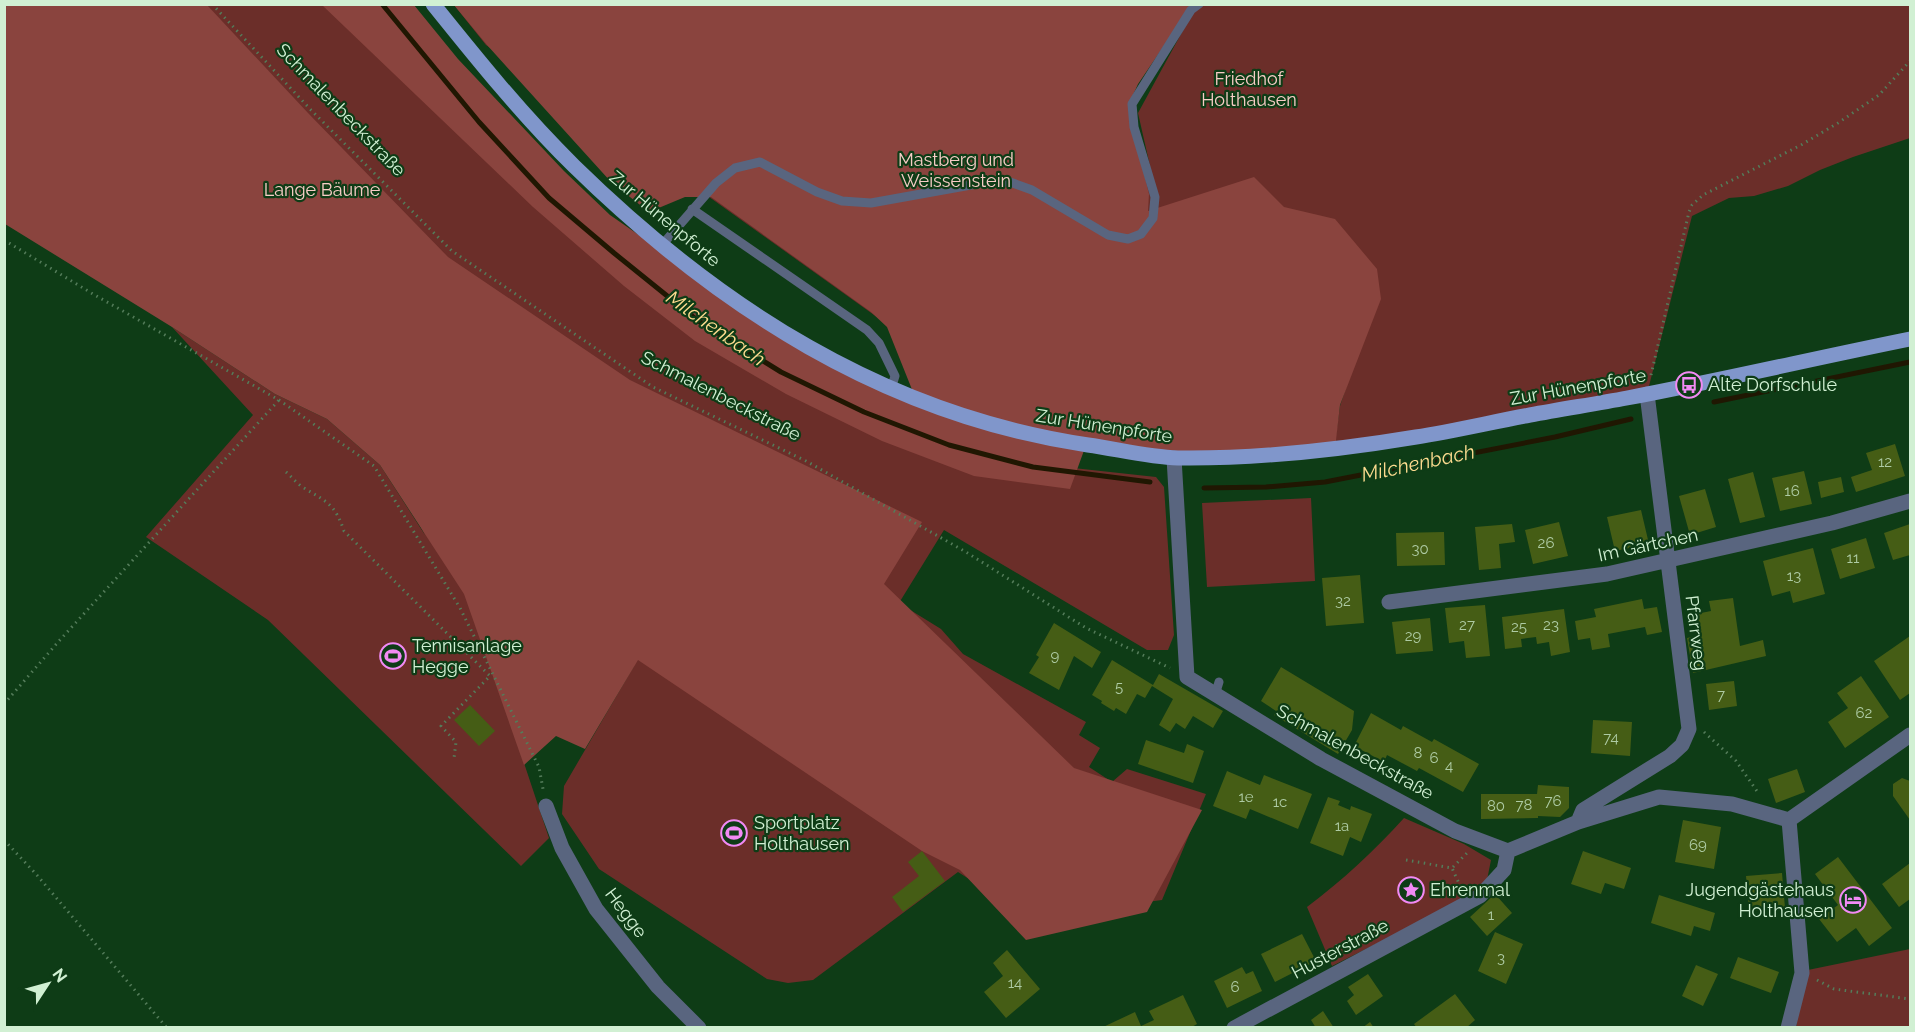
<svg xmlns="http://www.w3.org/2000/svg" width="1915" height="1032" viewBox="0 0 1915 1032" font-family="Raleway,sans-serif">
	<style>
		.green { fill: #6b2e29 }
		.forest { fill: #8a443e }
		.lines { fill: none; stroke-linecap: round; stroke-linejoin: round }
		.stream { stroke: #201702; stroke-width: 5 }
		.building { fill: #455d15 }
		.path { stroke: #547c5a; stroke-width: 3; stroke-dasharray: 1.5 4.5; stroke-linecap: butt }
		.lane { stroke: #59657f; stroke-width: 9 }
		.street { stroke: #59657f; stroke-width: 15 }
		.primary { stroke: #8096cb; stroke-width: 15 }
		.labels { text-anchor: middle; stroke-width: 4.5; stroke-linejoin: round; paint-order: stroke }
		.number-label { font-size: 15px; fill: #aecba4 }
		.park-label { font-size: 18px; fill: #f8ccc6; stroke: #0e3c16 }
		.street-label { font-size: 18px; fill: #d1f0d3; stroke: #0e3c16 }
		.poi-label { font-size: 18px; fill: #d1f0d3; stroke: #0e3c16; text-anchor: start }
		.water-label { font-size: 20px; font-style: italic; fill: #fddb8f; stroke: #0e3c16 }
	</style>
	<rect width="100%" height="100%" fill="#0e3c16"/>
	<path class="green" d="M4 5H406L532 146 708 304 1055 466 1156 477 1164 487 1174 635 1168 650H1147L944 530 899 603 941 629 963 654 1086 722 1079 735 1100 748 1089 767 1112 782 1127 769 1206 794 1162 900 1029 917 958 872 813 980 788 983 767 979 599 869 562 814 564 786 634 666 502 697 549 838 521 866 268 620 146 537 253 415 172 327 275 394 327 419 380 465 425 535 401 489Z
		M454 5 1115 69 1150 166 1138 113 1193 12 1204 5H1910V138L1853 157 1820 170 1788 186 1754 196 1729 198 1692 216 1647 394 1334 449 1340 406 1347 385 895 330 705 194 486 45Z
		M1311 498 1315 581 1207 587 1202 503Z
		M1404 818 1464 844 1491 860 1487 880 1456 904 1332 966 1307 907C1343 880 1374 851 1404 818Z
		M1910 949V1027L1796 1028 1803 971Z"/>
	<path class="forest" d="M4 5H207L308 113 448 257 630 380 922 522 884 584 1074 768 1202 810 1147 912 1026 940 960 870 922 851 638 660 585 749 556 736 524 765 464 594 380 465 327 419 275 394 172 327 5 224Z
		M322 5H414L458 59 564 171 610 215 776 330 915 397 887 327 871 312 711 197H685L649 212 611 182 487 45 454 5H1195L1189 9 1138 84 1128 106 1149 194 1148 211 1254 177 1284 207 1335 219 1377 269 1381 299 1340 405 1335 449 1218 457 1086 445 1070 489 974 476 882 441 786 394 695 341 624 286 533 207Z"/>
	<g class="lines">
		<path class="stream" d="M382 4 479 122 549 198 614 253 697 320 781 372 864 412 949 445 1033 467 1150 482
			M1714 402 1910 362
			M1204 488 1266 487 1325 482 1555 437 1631 419"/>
	</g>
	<path class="building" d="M1895 444 1905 476 1856 492 1851 477 1872 470 1866 453Z
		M1804 471 1812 504 1780 511 1772 478Z
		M1753 472 1765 517 1740 523 1728 479Z
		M1841 477 1844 492 1821 498 1818 482Z
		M1705 489 1716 527 1690 535 1679 496Z
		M1641 510 1649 544 1615 551 1607 517Z
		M1559 522 1568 556 1533 564 1525 530Z
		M1512 524 1515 542 1499 544 1501 568 1479 570 1475 527Z
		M1910 524V555L1893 560 1884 533Z
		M1444 532 1445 565 1397 566 1396 533Z
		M1866 538 1875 568 1840 579 1831 549Z
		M1813 548 1825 594 1793 603 1790 591 1772 596 1763 561Z
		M1360 575 1364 623 1326 626 1322 578Z
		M1733 598 1740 646 1763 640 1766 656 1693 673 1687 638 1700 635 1696 614 1711 611 1709 601Z
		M1642 599 1644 609 1657 607 1662 632 1647 635 1645 627 1608 634 1610 647 1592 650 1590 638 1578 640 1575 621 1596 617 1594 609Z
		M1485 605 1490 656 1466 658 1464 641 1449 643 1445 608Z
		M1564 609 1570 652 1551 656 1549 642 1537 644 1536 637 1521 639 1522 647 1505 649 1502 617Z
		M1430 618 1433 651 1396 654 1392 622Z
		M1054 623 1101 652 1092 668 1074 656 1059 690 1029 673 1039 657 1036 655Z
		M1910 636V693L1900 700 1874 661Z
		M1112 660 1153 685 1159 674 1223 711 1213 728 1193 716 1185 729 1176 723 1170 732 1159 725 1173 699 1152 686 1145 698 1137 694 1126 714 1116 708 1114 711 1101 703 1102 701 1092 695Z
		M1281 667 1354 711 1352 730 1338 754 1274 715 1276 711 1261 701Z
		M1861 676 1889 717 1845 748 1828 722 1848 708 1837 693Z
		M1734 681 1737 706 1709 710 1706 684Z
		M470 705 495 731 479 746 454 720Z
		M1371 713 1401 730 1403 726 1432 742 1434 739 1479 764 1463 792 1419 768 1417 771 1387 755 1384 762 1354 746Z
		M1593 720 1632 722 1630 756 1591 753Z
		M1146 740 1184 753 1187 744 1204 751 1193 783 1138 764Z
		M1797 769 1805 792 1776 803 1768 779Z
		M1227 771 1260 785 1264 775 1312 794 1298 829 1250 809 1246 819 1213 806Z
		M1902 778 1910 781V820L1893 796V784Z
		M1538 785 1569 787V808L1560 817 1538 816V818L1481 819V794H1537Z
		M1328 797 1340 801 1338 805 1350 810 1351 806 1372 814 1361 842 1350 837 1343 856 1310 843Z
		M1683 820 1721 827 1714 869 1675 862Z
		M922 851 945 881 903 912 892 897 919 876 908 862Z
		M1583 851 1631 868 1624 889 1605 883 1601 894 1571 884Z
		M1838 857 1892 928 1869 946 1856 928 1837 942 1819 919 1838 905 1815 874Z
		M1910 863V899L1899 907 1882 884Z
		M1782 873 1785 908 1749 911 1746 876Z
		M1495 894 1512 913 1487 936 1470 917Z
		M1659 895 1715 913 1710 931 1694 926 1691 936 1651 923Z
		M1495 932 1523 944 1506 984 1478 971Z
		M1302 934 1316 961 1275 982 1261 954Z
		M1007 950 1040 989 1006 1018 984 992 1003 976 993 963Z
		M1738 957 1779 972 1771 993 1730 978Z
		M1696 965 1718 974 1703 1006 1682 996Z
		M1242 967 1246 974 1253 971 1262 991 1227 1008 1214 981Z
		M1368 974 1383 996 1356 1015 1347 1001 1354 995 1348 987Z
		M1455 994 1475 1020 1466 1028H1417L1414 1024Z
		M1183 995 1197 1024 1190 1028H1101L1135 1012 1141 1026 1154 1020 1149 1011Z
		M1323 1011 1334 1028H1316L1311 1020Z
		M1370 1022 1374 1028H1362Z"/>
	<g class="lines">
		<path class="path" d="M212 4 311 110 452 251 653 387 806 461 966 552 1086 628 1170 668
			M4 240 93 294 279 400 374 466 460 608 539 767 543 789
			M1651 375 1689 212 1692 205 1703 195 1801 145 1838 123 1879 95 1910 61
			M286 472C292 477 297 484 304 488 327 502 335 504 344 531L490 676 441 726 456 742 454 758
			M4 704 59 641 279 400
			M1704 732 1736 761 1759 794
			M4 840 36 874 167 1028
			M1406 860 1452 868 1461 888
			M1453 867 1467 853
			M1337 944V956
			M1817 980 1834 989 1910 999"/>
		<path class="lane" d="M692 209 867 330 879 343 895 376 891 389
			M662 245 716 183 735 168 760 162 817 192 842 201 871 203 982 183 1010 182 1032 190 1108 235 1128 239 1141 234 1153 218 1155 197 1134 127 1132 104 1191 10 1199 4
			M1215 695 1219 682"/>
		<path class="street" d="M1174 458 1187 677 1321 759 1455 831 1508 851
			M1389 602 1607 574 1832 523 1910 501
			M546 806 562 848 596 909 658 987 699 1028
			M1578 822 1583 810 1670 756 1682 745 1689 729 1647 394
			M1508 851 1578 822 1659 797 1732 804 1789 820 1910 735
			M1234 1028 1480 896 1504 870 1508 851
			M1788 1028 1802 973 1789 820"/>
		<path class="primary" d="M433 4C478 60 523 116 574 166 718 307 885 415 1088 445 1117 449 1148 457 1178 458 1257 459 1338 450 1416 437 1454 431 1492 422 1530 415 1562 409 1595 404 1627 398 1722 380 1816 358 1910 339"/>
	</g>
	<defs>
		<g id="bus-ring" transform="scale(1.35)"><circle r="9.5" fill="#0e3c16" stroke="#f18af4" stroke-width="1.5"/><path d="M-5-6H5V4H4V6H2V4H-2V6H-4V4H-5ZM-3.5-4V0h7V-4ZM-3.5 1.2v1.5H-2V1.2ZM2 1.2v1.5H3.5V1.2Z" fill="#f18af4"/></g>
		<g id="stadium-ring" transform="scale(1.35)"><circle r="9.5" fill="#0e3c16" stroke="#f18af4" stroke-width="1.5"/><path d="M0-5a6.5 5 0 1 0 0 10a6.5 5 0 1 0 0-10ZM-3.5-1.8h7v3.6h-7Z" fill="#f18af4"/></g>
		<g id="sight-ring" transform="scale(1.35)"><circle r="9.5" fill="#0e3c16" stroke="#f18af4" stroke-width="1.5"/><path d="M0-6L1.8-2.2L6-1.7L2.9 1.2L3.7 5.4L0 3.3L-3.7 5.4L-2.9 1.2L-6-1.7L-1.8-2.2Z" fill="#f18af4"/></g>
		<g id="hotel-ring" transform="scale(1.35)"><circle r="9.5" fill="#0e3c16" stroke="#f18af4" stroke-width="1.5"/><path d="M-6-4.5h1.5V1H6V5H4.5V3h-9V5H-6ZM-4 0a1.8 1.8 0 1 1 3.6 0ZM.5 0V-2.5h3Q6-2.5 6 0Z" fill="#f18af4"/></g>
	</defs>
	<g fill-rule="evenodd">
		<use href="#bus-ring" x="1689" y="385"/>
		<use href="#stadium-ring" x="393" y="656"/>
		<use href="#stadium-ring" x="734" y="833"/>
		<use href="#sight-ring" x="1411" y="890"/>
		<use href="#hotel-ring" x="1853" y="900"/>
	</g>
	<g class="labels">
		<g class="number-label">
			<text x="1885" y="467">12</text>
			<text x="1792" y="496">16</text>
			<text x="1546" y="548">26</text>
			<text x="1420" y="554">30</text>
			<text x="1853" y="563">11</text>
			<text x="1794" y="581">13</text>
			<text x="1343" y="606">32</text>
			<text x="1467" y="630">27</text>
			<text x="1551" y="630">23</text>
			<text x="1519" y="632">25</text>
			<text x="1413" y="641">29</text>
			<text x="1055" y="661">9</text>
			<text x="1119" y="692">5</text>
			<text x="1721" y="700">7</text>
			<text x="1864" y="718">62</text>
			<text x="1611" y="743">74</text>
			<text x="1418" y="758">8</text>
			<text x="1434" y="763">6</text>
			<text x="1449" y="771">4</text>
			<text x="1246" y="802">1e</text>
			<text x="1553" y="806">76</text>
			<text x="1280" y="807">1c</text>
			<text x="1524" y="810">78</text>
			<text x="1496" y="811">80</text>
			<text x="1342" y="831">1a</text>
			<text x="1698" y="850">69</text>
			<text x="1491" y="920">1</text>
			<text x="1501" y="963">3</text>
			<text x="1015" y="988">14</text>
			<text x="1235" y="992">6</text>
		</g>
		<g class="park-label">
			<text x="1249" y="85">Friedhof<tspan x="1249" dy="21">Holthausen</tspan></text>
			<text x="956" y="166">Mastberg und<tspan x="956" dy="21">Weissenstein</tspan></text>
			<text x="322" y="196">Lange Bäume</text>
		</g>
		<g class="street-label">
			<text transform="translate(341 110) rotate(46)" y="6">Schmalenbeckstraße</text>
			<text transform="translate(665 219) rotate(40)" y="6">Zur Hünenpforte</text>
			<text transform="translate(1578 387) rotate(-10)" y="6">Zur Hünenpforte</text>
			<text transform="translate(721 396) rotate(27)" y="6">Schmalenbeckstraße</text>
			<text transform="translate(1104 426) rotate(9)" y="6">Zur Hünenpforte</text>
			<text transform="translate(1648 545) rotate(-12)" y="6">Im Gärtchen</text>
			<text transform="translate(1696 633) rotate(83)" y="6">Pfarrweg</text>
			<text transform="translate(1355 752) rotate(29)" y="6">Schmalenbeckstraße</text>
			<text transform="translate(626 913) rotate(53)" y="6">Hegge</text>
			<text transform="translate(1340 949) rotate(-28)" y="6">Husterstraße</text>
		</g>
		<g class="poi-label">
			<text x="1708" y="391">Alte Dorfschule</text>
			<text x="412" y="652">Tennisanlage<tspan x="412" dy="21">Hegge</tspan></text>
			<text x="754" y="829">Sportplatz<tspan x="754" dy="21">Holthausen</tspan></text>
			<text x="1430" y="896">Ehrenmal</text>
			<text x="1834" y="896" text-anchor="end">Jugendgästehaus<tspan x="1834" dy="21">Holthausen</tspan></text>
		</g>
		<g class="water-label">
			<text transform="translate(716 328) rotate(35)" y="7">Milchenbach</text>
			<text transform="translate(1418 463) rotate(-12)" y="7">Milchenbach</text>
		</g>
	</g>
	<rect width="1915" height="1032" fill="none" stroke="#d1f0d3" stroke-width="12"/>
	<g transform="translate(48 984) rotate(54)" stroke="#0e3c16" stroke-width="4.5" paint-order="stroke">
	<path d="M0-4.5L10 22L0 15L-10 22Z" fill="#d1f0d3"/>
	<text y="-9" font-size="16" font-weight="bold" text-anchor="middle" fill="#d1f0d3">N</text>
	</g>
</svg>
